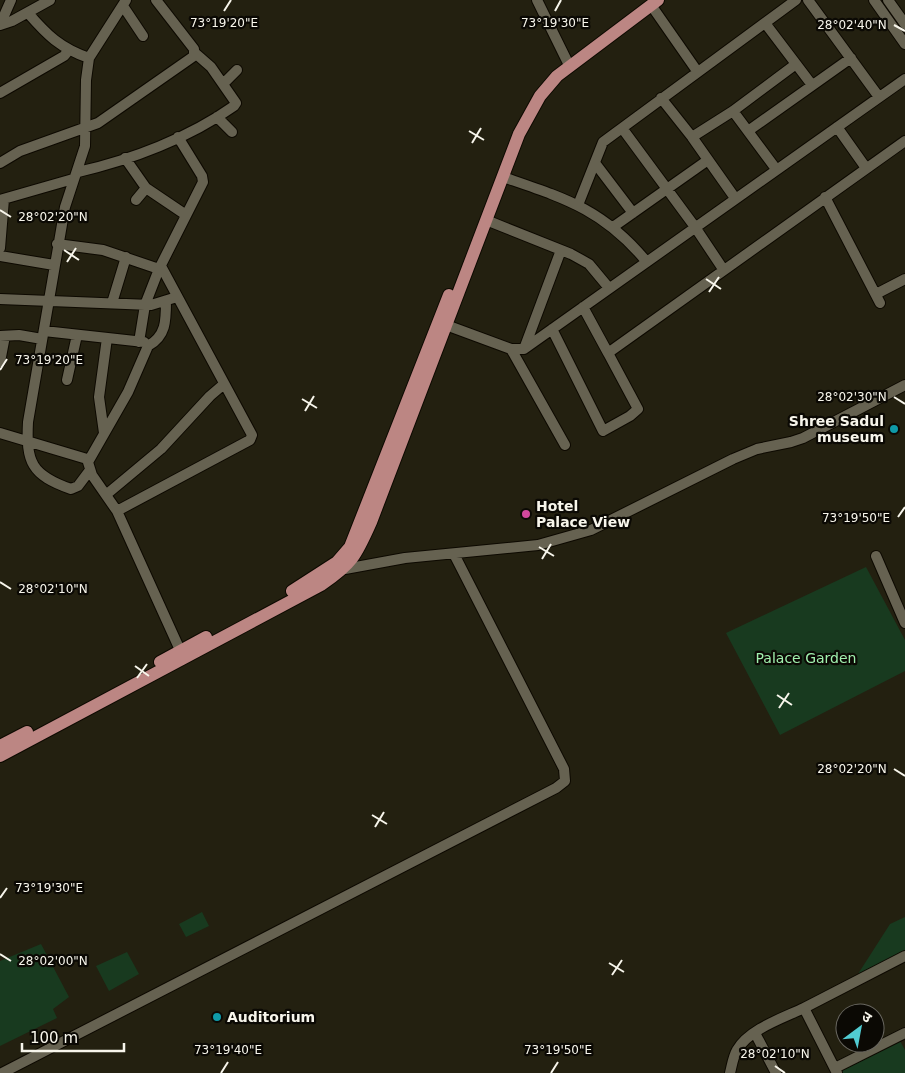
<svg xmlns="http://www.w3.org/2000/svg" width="905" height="1073" viewBox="0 0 905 1073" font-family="'DejaVu Sans','Noto Sans Devanagari',sans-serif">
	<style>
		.green { fill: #183a1f }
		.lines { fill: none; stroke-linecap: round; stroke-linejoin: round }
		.minor-casing { stroke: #0d0900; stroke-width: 12 }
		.major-casing { stroke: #0d0900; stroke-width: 14 }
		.minor { stroke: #666251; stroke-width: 10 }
		.major { stroke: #bc8683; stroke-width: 12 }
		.ticks { fill: none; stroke: #f7f5eb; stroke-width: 2 }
		.culture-dot { fill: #0f9aa8; stroke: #0b0904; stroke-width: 2 }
		.hotel-dot { fill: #d1479c; stroke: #0b0904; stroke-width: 2 }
		.labels { text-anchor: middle; stroke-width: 4.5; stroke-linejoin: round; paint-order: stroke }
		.poi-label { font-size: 14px; font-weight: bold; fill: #f7f5eb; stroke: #0b0904; text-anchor: start }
		.park-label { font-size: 14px; fill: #a1f1ae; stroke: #0b0904 }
		.ticks-label { font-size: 12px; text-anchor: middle; fill: #f7f5eb; stroke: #0b0904; stroke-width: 4.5; stroke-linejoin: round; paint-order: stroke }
	</style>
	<rect width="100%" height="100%" fill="#232010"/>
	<path class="green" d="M866 567 905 640V671L780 735 726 633Z
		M202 912 209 926 186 937 179 924Z
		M905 917V952L858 974 890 924Z
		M41 944 69 997 53 1009 57 1018 0 1046V961Z
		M127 952 139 974 109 991 96 966Z
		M899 1039 905 1050V1073H841L840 1070Z"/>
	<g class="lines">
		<g class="minor-casing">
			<path id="minor" d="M537 0 569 65
				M808 0 879 97
				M874 0 905 44
				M888 0 905 24
				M651 5 697 71
				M123 6 143 36
				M28 13C47 35 60 48 89 58
				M765 23 812 85
				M0 25 12 21 50 0
				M0 25 11 0
				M223 84 237 70
				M0 93 64 56 69 50
				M661 98 692 137 733 111 796 64
				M733 111 776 169
				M217 117 232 132
				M837 127 866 168
				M622 128 695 227 723 269
				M748 131 851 58
				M692 137 735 198
				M125 158 146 188 136 200
				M0 163 20 151 98 123 194 56V49L156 0
				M595 163 633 213
				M78 172C131 160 189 138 234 106L236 103 211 67 195 53
				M503 177C564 198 603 209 646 261
				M146 188 186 215
				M825 197 880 303
				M0 200 73 179
				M578 205 603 142 796 0
				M486 220 571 254 589 264 609 288
				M613 227 708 160
				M57 244 103 250 159 269
				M0 248 4 199
				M0 256 54 265
				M876 294 905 279
				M0 299 151 305 177 297
				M112 303 126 257
				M583 307 608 353 905 141
				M446 325 511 349H524L905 79
				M552 329 603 431 630 416 638 409 608 353
				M44 331 144 342 148 346 128 392 88 462
				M0 336 19 335 42 339
				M139 342 145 305 159 269 203 182 202 176 178 137
				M148 346C166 336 166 321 166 301
				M511 349 565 445
				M524 349 561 250
				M0 362 5 336
				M67 380 77 335
				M0 433 87 459 92 475 117 511 180 650
				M104 433 99 397 107 338
				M90 470 78 486 71 489C31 475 26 462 28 422L65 207 85 146 86 80 89 58 126 0
				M107 494 161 449 210 396 224 384
				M117 511 250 440 252 435 161 266
				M876 556 905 623
				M345 569 405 558 538 545 591 530 733 459 757 449 791 442 803 438 905 385
				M755 1033 776 1073
				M835 1068 905 1033
				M2 1073 556 788 565 781 564 769 454 554
				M730 1073C732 1065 733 1057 737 1050 749 1029 783 1018 804 1008
				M837 1073 804 1008 905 956"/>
		</g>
		<g class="major-casing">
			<path id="major" d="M292 591 337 562 350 547 449 295
				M160 662 206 637
				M0 746 27 732
				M0 756 321 585C352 564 356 556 371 522L519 134 540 96 557 76 658 0"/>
		</g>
		<use href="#minor" class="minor"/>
		<use href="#major" class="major"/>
	</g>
	<path class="ticks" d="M224 11 231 0M555 11 561 0M894 25 905 31M469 131 484 140M472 143 481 128M0 210 11 217M64 250 79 260M67 262 76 248M706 279 721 289M709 292 719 277M0 370 7 359M894 397 905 404M302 399 317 408M305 411 314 396M898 517 905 507M539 547 554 556M542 559 551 544M0 582 11 589M135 666 149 676M137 678 147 664M777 695 792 705M779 708 789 693M894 769 905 776M372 815 387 824M375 827 384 812M0 898 7 888M0 954 11 961M609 963 624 972M612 975 622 960M775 1066 785 1073M221 1073 228 1062M551 1073 558 1062"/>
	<g class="culture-dot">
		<circle cx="894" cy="429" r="5"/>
		<circle cx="217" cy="1017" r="5"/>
	</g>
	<circle class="hotel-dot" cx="526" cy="514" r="5"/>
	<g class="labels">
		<g class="poi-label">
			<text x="884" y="426" text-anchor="end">Shree Sadul<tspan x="884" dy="16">museum</tspan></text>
			<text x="536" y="511">Hotel<tspan x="536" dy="16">Palace View</tspan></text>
			<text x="227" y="1022">Auditorium</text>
		</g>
		<g class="park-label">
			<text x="806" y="663">Palace Garden</text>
		</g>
	</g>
	<g class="ticks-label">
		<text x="224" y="27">73°19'20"E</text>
		<text x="555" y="27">73°19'30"E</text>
		<text x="852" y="29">28°02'40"N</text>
		<text x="53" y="221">28°02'20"N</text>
		<text x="49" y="364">73°19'20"E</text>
		<text x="852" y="401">28°02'30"N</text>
		<text x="856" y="522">73°19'50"E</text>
		<text x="53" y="593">28°02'10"N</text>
		<text x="852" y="773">28°02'20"N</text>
		<text x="49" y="892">73°19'30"E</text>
		<text x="53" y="965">28°02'00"N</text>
		<text x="228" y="1054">73°19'40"E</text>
		<text x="558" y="1054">73°19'50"E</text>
		<text x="775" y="1058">28°02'10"N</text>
	</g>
	<g transform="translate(860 1028) rotate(32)"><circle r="24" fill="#0b0904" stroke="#696760"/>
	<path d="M0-4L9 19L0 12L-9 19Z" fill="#51ccd2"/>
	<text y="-8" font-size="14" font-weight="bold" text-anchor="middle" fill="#f7f5eb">उ</text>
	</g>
	<path d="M22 1043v8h102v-8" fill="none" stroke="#f7f5eb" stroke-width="2.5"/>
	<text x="30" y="1043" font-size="15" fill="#f7f5eb" stroke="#0b0904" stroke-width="4" paint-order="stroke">100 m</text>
</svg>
